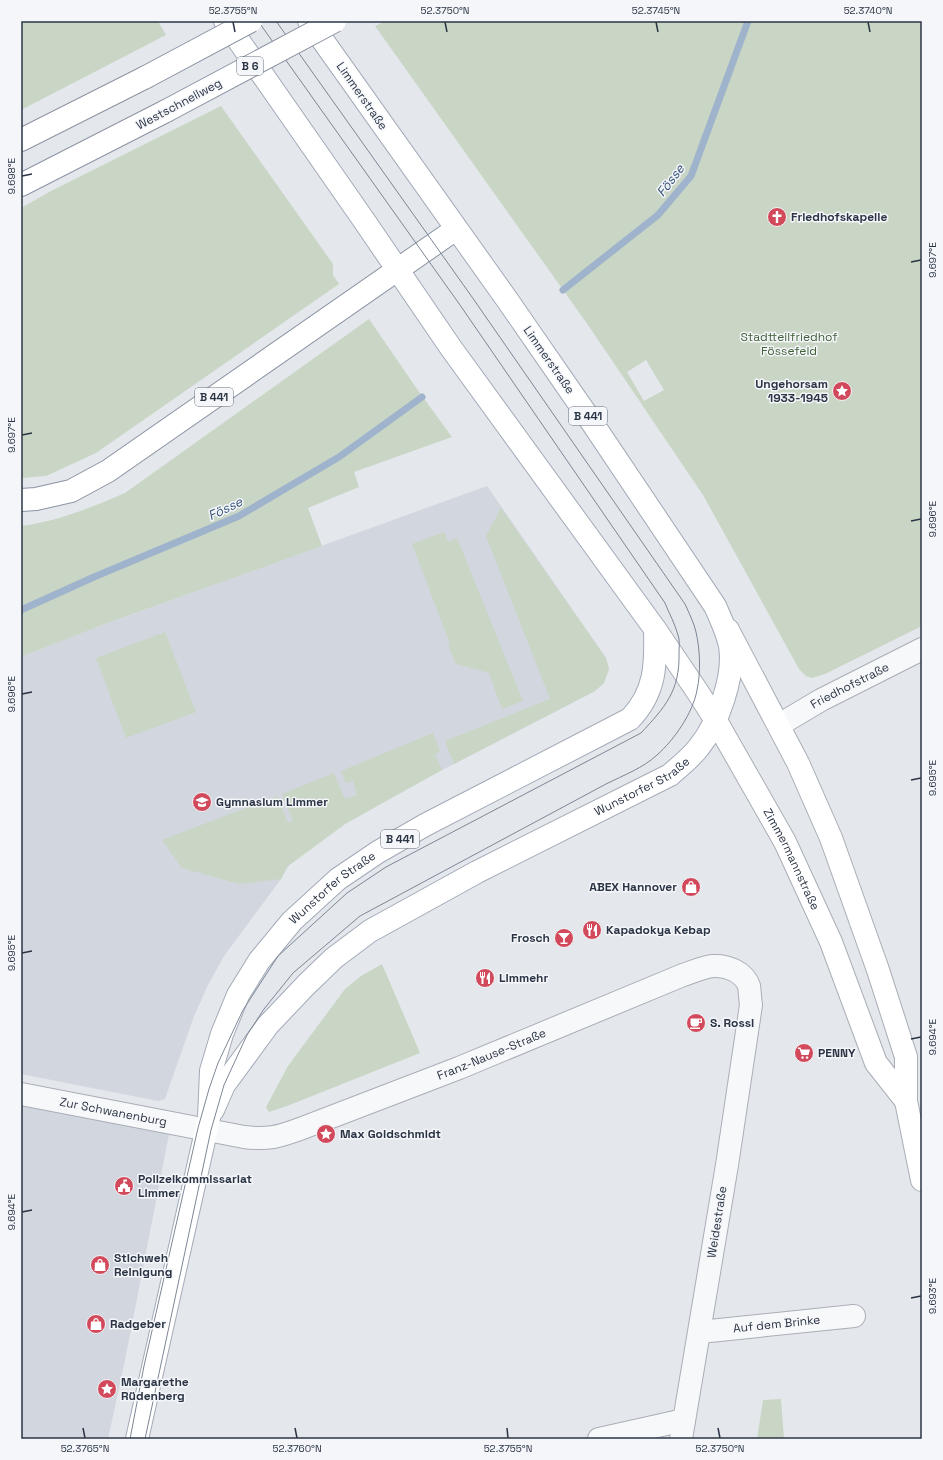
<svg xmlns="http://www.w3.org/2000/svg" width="943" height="1460" viewBox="0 0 943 1460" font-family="'Space Grotesk',sans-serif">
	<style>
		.built { fill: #d2d6de }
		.green { fill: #c9d6c5; fill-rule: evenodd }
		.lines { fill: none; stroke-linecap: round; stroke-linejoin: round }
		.stream { stroke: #9fb4cc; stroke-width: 7 }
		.street-casing { stroke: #a9aeb7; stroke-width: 24 }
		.secondary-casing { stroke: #a9aeb7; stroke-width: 24 }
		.primary-casing { stroke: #a3abb8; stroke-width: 24 }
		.highway-casing { stroke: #8b94a3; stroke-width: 24 }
		.street { stroke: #f7f8fa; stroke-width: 22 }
		.secondary { stroke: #fff; stroke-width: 22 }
		.primary { stroke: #fff; stroke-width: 22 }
		.highway { stroke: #fff; stroke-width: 22 }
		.tram { stroke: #7d8696; stroke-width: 1 }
		.highway-bridge-casing { stroke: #8b94a3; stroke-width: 24; stroke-linecap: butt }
		.highway-bridge { stroke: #fff; stroke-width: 22 }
		.ticks { fill: none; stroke: #2b3445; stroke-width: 1.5 }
		.labels { text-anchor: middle; stroke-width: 3; stroke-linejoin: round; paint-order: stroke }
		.shield { fill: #f4f6f9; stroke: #676e7b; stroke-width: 1 }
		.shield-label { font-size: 11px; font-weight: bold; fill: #2b3445 }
		.street-label { font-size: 12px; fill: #2b3445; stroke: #f4f6f9 }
		.poi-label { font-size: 12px; font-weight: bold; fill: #2b3445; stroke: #f4f6f9; text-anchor: start }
		.park-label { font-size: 12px; fill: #3f6138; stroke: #f4f6f9 }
		.water-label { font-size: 13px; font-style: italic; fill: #34527a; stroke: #f4f6f9 }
		.neatline { fill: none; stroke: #2b3445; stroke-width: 1.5 }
		.ticks-label { font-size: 10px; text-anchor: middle; fill: #2b3445 }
	</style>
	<rect width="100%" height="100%" fill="#e4e7ec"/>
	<path class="built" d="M487 486 606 658 609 669 604 683 595 691 421 781 345 824 288 866 281 879 224 956 209 983 194 1016 165 1099 158 1101 21 1074V657L83 632Z
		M21 1094 171 1124 125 1360 108 1439H21Z"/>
	<path class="green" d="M21 21H158L166 35 21 110Z
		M386 21H922V626L825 674 812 678 806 676 799 669 703 495 588 325 375 26ZM646 360 664 390 644 401 627 372Z
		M221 106 333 264V275L339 284 96 453 46 476 21 478V208L51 191Z
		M369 319 417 389 452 437 354 472 359 487 308 508 322 546 102 625 21 657V526C59 521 90 508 125 493Z
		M501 508 606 658 609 669 604 683 595 691 454 764 445 741 550 699 486 536Z
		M444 532 448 542 457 538 523 701 502 709 489 673 456 664 448 645 450 644 412 544Z
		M165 632 196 712 126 738 96 658Z
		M433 733 440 751 435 754 442 770 345 824 288 866 281 879 239 884 182 868 162 840 277 796 288 823 293 821 282 794 334 773 345 799 357 795 353 781 346 783 341 771Z
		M382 964 420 1053 287 1106 269 1112 266 1107 288 1066 345 989 361 976Z
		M781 1399 784 1439H757L763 1400Z"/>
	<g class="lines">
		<path class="stream" d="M563 290 658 215 691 176 748 21
			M21 610 94 577 239 516 339 457 422 397"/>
		<g class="street-casing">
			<g id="street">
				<path id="s1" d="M779 725 821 700 922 649"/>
				<path id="s2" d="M21 1094 244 1137C268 1140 278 1137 300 1129L459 1068 683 975C692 972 703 967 713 966 727 965 744 972 749 986 750 992 750 999 751 1005L727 1165 681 1439"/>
				<path id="s3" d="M700 1332 854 1316"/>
				<path d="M599 1439 684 1420"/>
			</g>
		</g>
		<g class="secondary-casing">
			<g id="secondary">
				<path id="s4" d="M655 629 697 691 715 719 785 842 831 942 876 1063 906 1101"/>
				<path d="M728 630 798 763 831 838 878 970 906 1057V1101L922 1180"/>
			</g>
		</g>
		<g class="primary-casing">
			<g id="primary">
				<path id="s5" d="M213 1110 224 1085 268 1025 306 985 334 958 370 931 477 872 670 775C680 766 691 758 699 747 718 724 735 676 730 646 727 632 721 619 715 606L591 421 508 301 309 21"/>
				<path id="s6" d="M137 1439 209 1118 211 1071 222 1034 238 995 259 961 292 921 338 879 378 852 425 825 630 719C656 692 656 664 655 629L451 348 363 219 225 21"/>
			</g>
		</g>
		<g class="highway-casing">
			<path id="highway" d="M21 140 146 77
				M21 185 166 111
				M21 500 36 499 71 491 108 471 456 229"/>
		</g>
		<use href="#street" class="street"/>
		<use href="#secondary" class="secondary"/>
		<use href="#primary" class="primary"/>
		<use href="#highway" class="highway"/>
		<path class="tram" d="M130 1439 144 1366 198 1128 209 1089 218 1063 243 1010 278 956 347 893 386 867 641 733C665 707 680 691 679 653 679 647 680 640 678 635 675 624 669 613 665 603L460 305 258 21
			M145 1439 211 1130 224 1085 247 1035 264 1009 293 973 360 916 606 784C624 775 643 768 657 755 674 740 693 713 697 690 701 673 700 649 696 632 694 623 689 613 685 604L472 297 276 21"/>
		<g class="highway-bridge-casing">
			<path id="highway-bridge" d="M146 77 251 21
				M166 111 335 21"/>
		</g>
		<use href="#highway-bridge" class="highway-bridge"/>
	</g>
	<path class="ticks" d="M233 22 235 32M445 22 447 32M656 22 658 32M868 22 870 32M22 176 32 174M911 262 921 260M22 435 32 433M911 521 921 519M22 694 32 692M911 780 921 778M22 953 32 951M911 1039 921 1037M22 1212 32 1210M911 1298 921 1296M83 1428 85 1438M295 1428 297 1438M507 1428 508 1438M718 1428 720 1438"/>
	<defs>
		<g id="church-disc" transform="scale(1)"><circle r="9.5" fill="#d1495b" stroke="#f4f6f9"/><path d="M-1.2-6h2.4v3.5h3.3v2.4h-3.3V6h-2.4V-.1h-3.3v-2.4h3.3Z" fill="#fff"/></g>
		<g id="sight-disc" transform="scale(1)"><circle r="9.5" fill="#d1495b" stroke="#f4f6f9"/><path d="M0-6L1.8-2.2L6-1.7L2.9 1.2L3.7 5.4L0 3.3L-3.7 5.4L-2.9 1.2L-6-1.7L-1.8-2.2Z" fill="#fff"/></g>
		<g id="school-disc" transform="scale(1)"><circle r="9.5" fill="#d1495b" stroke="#f4f6f9"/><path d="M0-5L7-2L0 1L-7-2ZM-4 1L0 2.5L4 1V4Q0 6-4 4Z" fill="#fff"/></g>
		<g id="shop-disc" transform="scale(1)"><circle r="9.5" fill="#d1495b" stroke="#f4f6f9"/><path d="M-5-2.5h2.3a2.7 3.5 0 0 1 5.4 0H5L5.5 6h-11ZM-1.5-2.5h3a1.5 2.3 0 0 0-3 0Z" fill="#fff"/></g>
		<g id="restaurant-disc" transform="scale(1)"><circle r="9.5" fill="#d1495b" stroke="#f4f6f9"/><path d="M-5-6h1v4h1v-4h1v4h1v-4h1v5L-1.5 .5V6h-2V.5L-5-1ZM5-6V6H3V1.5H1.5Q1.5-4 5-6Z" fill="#fff"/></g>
		<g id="bar-disc" transform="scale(1)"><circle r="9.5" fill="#d1495b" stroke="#f4f6f9"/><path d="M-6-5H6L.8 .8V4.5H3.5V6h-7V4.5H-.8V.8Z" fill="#fff"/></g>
		<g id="cafe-disc" transform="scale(1)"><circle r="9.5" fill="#d1495b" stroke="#f4f6f9"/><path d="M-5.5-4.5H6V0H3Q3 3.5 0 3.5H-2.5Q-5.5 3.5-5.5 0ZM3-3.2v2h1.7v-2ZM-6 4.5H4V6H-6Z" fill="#fff"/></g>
		<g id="supermarket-disc" transform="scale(1)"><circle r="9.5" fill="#d1495b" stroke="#f4f6f9"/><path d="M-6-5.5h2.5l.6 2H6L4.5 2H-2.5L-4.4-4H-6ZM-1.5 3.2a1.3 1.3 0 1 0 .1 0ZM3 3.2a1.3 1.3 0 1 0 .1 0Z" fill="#fff"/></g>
		<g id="civic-disc" transform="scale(1)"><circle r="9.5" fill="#d1495b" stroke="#f4f6f9"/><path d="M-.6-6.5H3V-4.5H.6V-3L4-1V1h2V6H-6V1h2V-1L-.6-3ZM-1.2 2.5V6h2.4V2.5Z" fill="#fff"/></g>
	</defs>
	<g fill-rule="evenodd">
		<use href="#church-disc" x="777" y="217"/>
		<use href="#sight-disc" x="842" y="391"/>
		<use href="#school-disc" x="202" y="802"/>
		<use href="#shop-disc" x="691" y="887"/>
		<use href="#restaurant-disc" x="592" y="930"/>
		<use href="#bar-disc" x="564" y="938"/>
		<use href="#restaurant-disc" x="485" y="978"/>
		<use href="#cafe-disc" x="696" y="1023"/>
		<use href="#supermarket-disc" x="804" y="1053"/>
		<use href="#sight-disc" x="326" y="1134"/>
		<use href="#civic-disc" x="124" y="1186"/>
		<use href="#shop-disc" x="100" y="1265"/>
		<use href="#shop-disc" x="96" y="1324"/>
		<use href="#sight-disc" x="107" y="1389"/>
	</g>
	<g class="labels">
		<g class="shield">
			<rect x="237" y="57" width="26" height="18" rx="3"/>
			<rect x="195" y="388" width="38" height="18" rx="3"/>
			<rect x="569" y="407" width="38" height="18" rx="3"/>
			<rect x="381" y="830" width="38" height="18" rx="3"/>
		</g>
		<g class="shield-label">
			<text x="250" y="70">B 6</text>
			<text x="214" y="401">B 441</text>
			<text x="588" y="420">B 441</text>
			<text x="400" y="843">B 441</text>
		</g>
		<g class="street-label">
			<text transform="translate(362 96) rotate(55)" y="4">Limmerstraße</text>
			<text transform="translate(179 104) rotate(-28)" y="4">Westschnellweg</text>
			<text transform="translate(549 360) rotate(55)" y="4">Limmerstraße</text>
			<text dy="4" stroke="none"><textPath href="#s1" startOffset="81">Friedhofstraße</textPath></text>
			<text dy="4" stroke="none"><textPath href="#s5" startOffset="549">Wunstorfer Straße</textPath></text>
			<text dy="4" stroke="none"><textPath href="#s4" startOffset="268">Zimmermannstraße</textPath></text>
			<text dy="4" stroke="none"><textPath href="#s6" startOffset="601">Wunstorfer Straße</textPath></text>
			<text dy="4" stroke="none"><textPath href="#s2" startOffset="490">Franz-Nause-Straße</textPath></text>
			<text dy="4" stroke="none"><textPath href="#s2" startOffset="94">Zur Schwanenburg</textPath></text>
			<text transform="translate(717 1222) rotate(-81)" y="4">Weidestraße</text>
			<text dy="4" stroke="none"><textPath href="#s3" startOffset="77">Auf dem Brinke</textPath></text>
		</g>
		<g class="poi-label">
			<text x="791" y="221">Friedhofskapelle</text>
			<text x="828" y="388" text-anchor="end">Ungehorsam<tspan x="828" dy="14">1933-1945</tspan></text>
			<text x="216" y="806">Gymnasium Limmer</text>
			<text x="677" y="891" text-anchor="end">ABEX Hannover</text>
			<text x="606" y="934">Kapadokya Kebap</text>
			<text x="550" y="942" text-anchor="end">Frosch</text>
			<text x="499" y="982">Limmehr</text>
			<text x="710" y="1027">S. Rossi</text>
			<text x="818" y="1057">PENNY</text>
			<text x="340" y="1138">Max Goldschmidt</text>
			<text x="138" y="1183">Polizeikommissariat<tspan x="138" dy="14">Limmer</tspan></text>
			<text x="114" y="1262">Stichweh<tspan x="114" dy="14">Reinigung</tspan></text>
			<text x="110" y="1328">Radgeber</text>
			<text x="121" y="1386">Margarethe<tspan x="121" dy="14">Rüdenberg</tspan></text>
		</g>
		<g class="park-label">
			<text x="789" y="341">Stadtteilfriedhof<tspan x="789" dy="14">Fössefeld</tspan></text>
		</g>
		<g class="water-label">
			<text transform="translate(670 180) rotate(-53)" y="5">Fösse</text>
			<text transform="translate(225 508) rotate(-26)" y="5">Fösse</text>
		</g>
	</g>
	<rect width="943" height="1460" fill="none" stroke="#f4f6f9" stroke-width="44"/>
	<rect x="22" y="22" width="899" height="1416" class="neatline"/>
	<g class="ticks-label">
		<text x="233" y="14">52.3755°N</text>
		<text x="445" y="14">52.3750°N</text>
		<text x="656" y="14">52.3745°N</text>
		<text x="868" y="14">52.3740°N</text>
		<text transform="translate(11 176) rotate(-90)" y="4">9.698°E</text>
		<text transform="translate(932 260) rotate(-90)" y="4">9.697°E</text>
		<text transform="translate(11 435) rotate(-90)" y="4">9.697°E</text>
		<text transform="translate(932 519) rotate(-90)" y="4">9.696°E</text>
		<text transform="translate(11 694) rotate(-90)" y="4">9.696°E</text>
		<text transform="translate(932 778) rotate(-90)" y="4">9.695°E</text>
		<text transform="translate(11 953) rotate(-90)" y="4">9.695°E</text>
		<text transform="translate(932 1037) rotate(-90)" y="4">9.694°E</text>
		<text transform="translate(11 1212) rotate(-90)" y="4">9.694°E</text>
		<text transform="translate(932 1296) rotate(-90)" y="4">9.693°E</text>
		<text x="85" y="1452">52.3765°N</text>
		<text x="297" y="1452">52.3760°N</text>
		<text x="508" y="1452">52.3755°N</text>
		<text x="720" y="1452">52.3750°N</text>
	</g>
</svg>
